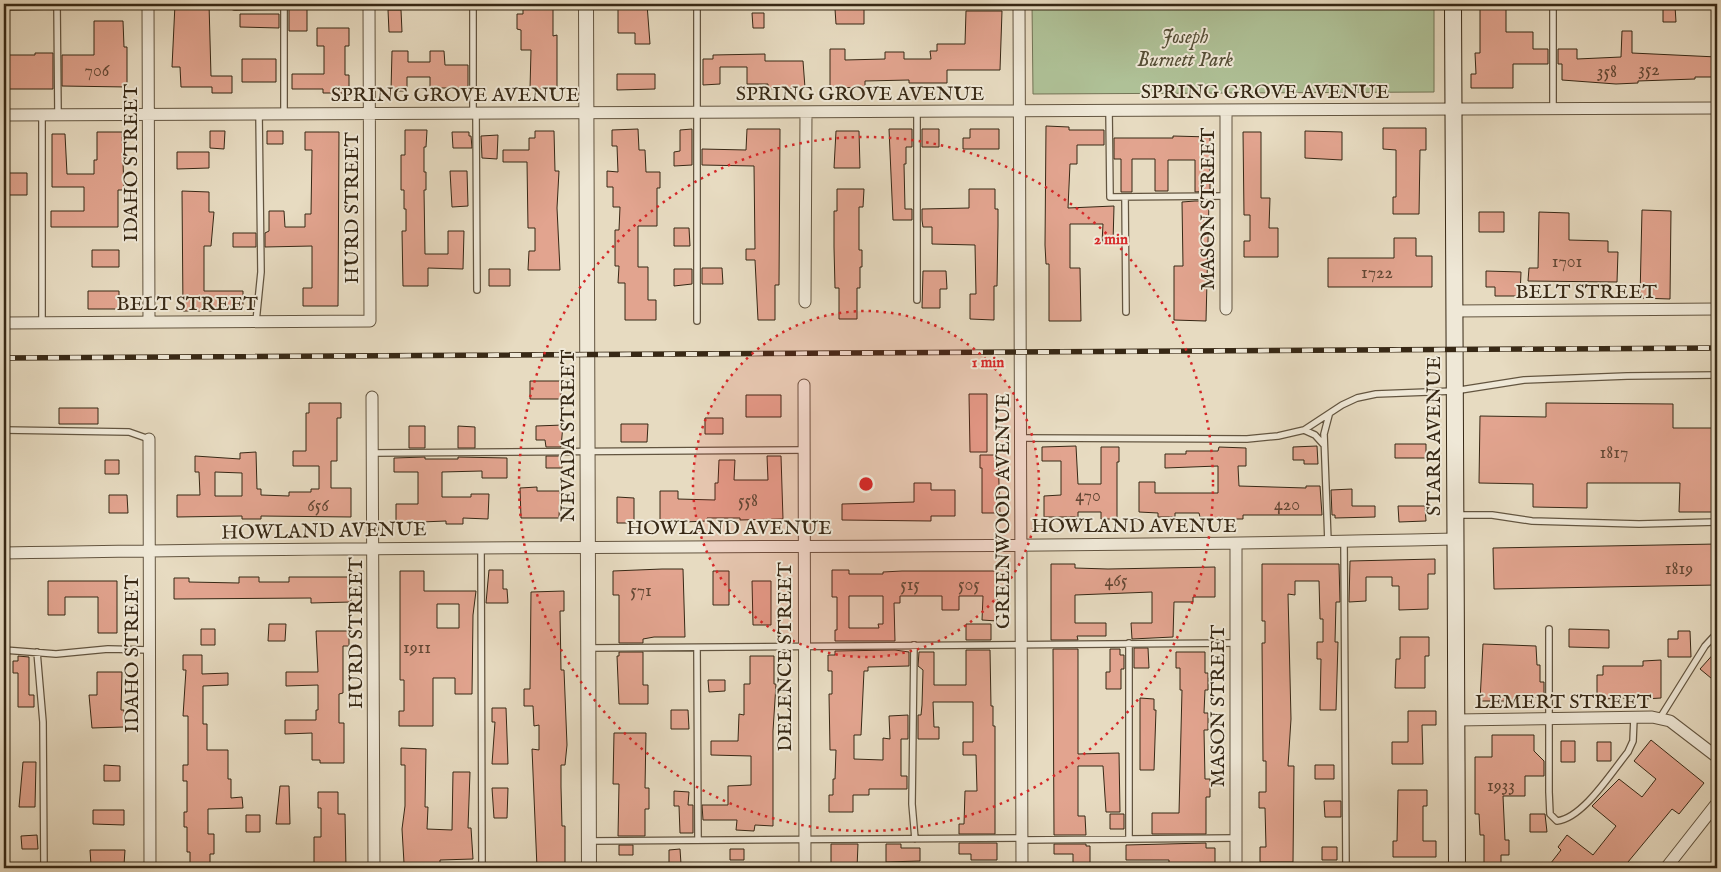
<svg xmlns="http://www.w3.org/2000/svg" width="1721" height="872" viewBox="0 0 1721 872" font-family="'IM FELL English',serif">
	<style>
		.green { fill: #afc197; stroke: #737456 }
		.building { fill: #e2a48f; stroke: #372815; fill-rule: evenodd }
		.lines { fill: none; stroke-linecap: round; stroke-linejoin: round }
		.service-casing { stroke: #635540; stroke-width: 8 }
		.minor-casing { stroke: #635540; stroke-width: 13 }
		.tertiary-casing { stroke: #635540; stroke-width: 16 }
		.secondary-casing { stroke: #372815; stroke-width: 18 }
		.service { stroke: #efe8d7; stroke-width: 5.5 }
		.minor { stroke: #efe8d7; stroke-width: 11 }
		.tertiary { stroke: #efe8d7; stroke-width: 14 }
		.secondary { stroke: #efe8d7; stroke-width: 16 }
		.rail-casing { stroke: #372815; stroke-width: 5.5 }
		.rail { stroke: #efe8d7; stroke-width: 4; stroke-dasharray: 11; stroke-linecap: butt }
		.ring { fill: none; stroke: #d62828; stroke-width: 2.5; stroke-dasharray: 2.5 5 }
		.labels { text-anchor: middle; stroke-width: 4; stroke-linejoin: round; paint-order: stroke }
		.number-label { font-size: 18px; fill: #624734 }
		.park-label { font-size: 20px; font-style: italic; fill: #554e36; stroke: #efe8d7 }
		.street-label { font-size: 20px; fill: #372815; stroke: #efe8d7 }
		.centre { fill: #d62828; stroke: #efe8d7; stroke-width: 2.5 }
		.ring-label { font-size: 15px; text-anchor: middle; font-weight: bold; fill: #d62828; stroke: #efe8d7; stroke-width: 4; stroke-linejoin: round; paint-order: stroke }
	</style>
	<rect width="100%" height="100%" fill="#e7dbc1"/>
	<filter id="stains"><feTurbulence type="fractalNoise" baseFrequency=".004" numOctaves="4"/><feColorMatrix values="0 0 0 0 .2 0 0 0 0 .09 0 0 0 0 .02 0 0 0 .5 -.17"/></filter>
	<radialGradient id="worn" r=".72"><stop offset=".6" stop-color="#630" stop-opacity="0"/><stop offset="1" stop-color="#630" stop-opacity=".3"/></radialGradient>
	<path class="green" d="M1032 4H1434V92L1033 94Z"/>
	<path class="building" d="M175 4H209L211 76H232V93H212V87H181L180 67H172Z
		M289 4H307V31H289Z
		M523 4H553V36L557 35V89H530L531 50H521V30L517 29V14H523Z
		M618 4H647L650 44H635V33H618Z
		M1480 4H1506V32H1533V49H1548V64H1513V88H1471V74H1476L1475 53H1480Z
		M1663 6H1675L1676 22H1663Z
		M835 9H864V24H836Z
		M388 10H401L402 32H389Z
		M966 11H1002L1000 70H947V83H909V80L865 81V88L830 87V49H845V60L885 59V52H904V59H931L930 51H937V44H965Z
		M752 13H764V28H753Z
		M240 14H279V28L240 27Z
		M94 21H123L124 47H127V87L62 86V55H94Z
		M317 28H349V46H345V75H349V93H323V89H292V74H324V46H317Z
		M1622 31H1632V53L1717 57V77H1695V79L1638 81V83L1616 84 1562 80V64H1558V49H1577V59L1621 57Z
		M392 51H408V62H430V51H444L445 65H468V88H430V77H407V91H391Z
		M35 53H53V89H7L8 55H35Z
		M765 54V61H803L805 88 768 89V84H747V67H720V84L703 85V59H713V55Z
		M242 59H276V82H242Z
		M617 74H655V89L617 90Z
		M1046 126 1069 127V130H1104V145H1077V164H1070L1068 208 1114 206 1113 243H1102L1103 224H1070V268H1080L1081 321H1049V264H1046L1045 245Z
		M1383 128H1426V150H1420L1419 214H1393V197H1396V150L1383 149Z
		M638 129 639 150H645L646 172H660V188H657V226H638V267H648V300H656V320H625V283H618L619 266H615V230H619L620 207H613V187H607V171L618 172 617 146H612V130Z
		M692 129V165L674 166V152L680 151V130Z
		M747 129H780L779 285H775V320H758L755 260H746V249H755L754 166 702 165V149L746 150Z
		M889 129H912V147H906V164H904L905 209H912V220H893Z
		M922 129H939V147H922Z
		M970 129H999V149H963V138H970Z
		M405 130H427L426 147H424V172H426V190H424L425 254H448V231H464L463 269 428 268V286H403L402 231H406V209H404V190H401V155H405Z
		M210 131H225L224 149 210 148Z
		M267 131H283V144H267Z
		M535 131H554L555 171H559L557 208 560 270H528L529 251H535V228H528L527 162H503V150H529V138H535Z
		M836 131H859L860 168H834Z
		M1305 131 1342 132V160L1305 158Z
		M97 132H122L124 190H118V227H51V211H84V187H52V134H65L67 174H94V160H97Z
		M305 132H339L338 306H303V288H312V246L265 247V233L269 231V211H284L285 227H305V214H311L312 150H305Z
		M452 132H469V136H471L472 148H453Z
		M1243 132H1261V198H1270L1269 228H1278V257H1244V241H1250V215H1244Z
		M498 135 497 159 482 158 481 136Z
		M1173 136 1210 137V191L1195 192V160H1168V191H1155V159H1132V192H1121V159H1114V138H1173Z
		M177 152H209V168L177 169Z
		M450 171H467L468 206 452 207Z
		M6 173H27V195H4Z
		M837 189H864L863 207H859V250H862V267H860V288H857V319H839V288H835L834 247V211H837Z
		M969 189H995V209H998V226L997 286H994V320L970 319V294H976L975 245 932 244V227H923L922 220V209L969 208Z
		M182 191 209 192V212H214L211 246H204V291H243V307H223V311H183Z
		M1195 201H1209L1206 321 1174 320V266H1183L1182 202Z
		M1642 210 1671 211 1670 299 1640 298Z
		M1479 212H1504V232H1479Z
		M1539 212 1569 213V240L1608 241V252H1618L1617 282 1528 281 1529 268H1538Z
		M674 228H689L690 246H674Z
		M233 233H256V247H233Z
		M1394 238H1416V256H1432V287H1328V258H1394Z
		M92 250H119V267H92Z
		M702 268H722L723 284H702Z
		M489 269H510V286H489Z
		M674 269H692V284L674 286Z
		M923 271H946L947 289H940V308H922Z
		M1486 271 1521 272 1520 296H1495V287H1486Z
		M88 291H119V309H88Z
		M530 381H561V399H530Z
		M969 394H987V452H970Z
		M746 395H781V417H746Z
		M309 403H341V418H337V461H331V488H351V517L261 516V519H242V516L177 517V495H200L199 472H195V456L240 459V453L256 452 257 489H261V495L289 496V492H311V489H319V466H293V451H306V413H309ZM215 472 242 473V496H215Z
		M1546 403 1673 404V428H1717V512H1679L1680 483H1587V508L1533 507V484L1479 483 1480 416 1546 417Z
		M59 408H98V424H59Z
		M705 418H723V434H705Z
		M621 424H648L647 442H621Z
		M563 425 561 447H546L545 440H536V426Z
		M409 426H425V448H409Z
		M458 426 475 427V448H458Z
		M1395 444H1426V458H1395Z
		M1076 446 1078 484H1101V447H1119V462H1117V519H1101V512H1078V517H1044V496L1061 495V461H1042V447Z
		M1317 446 1318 464H1304V460H1293V447Z
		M1219 447 1246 448V466H1238L1239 486 1306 488V486H1320L1322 515H1243V519H1218L1200 517 1199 513H1175V517H1158V513L1139 512V482H1155V493H1218V466L1165 468V454H1186V451H1218Z
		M980 455H998L1000 513H982V468H980Z
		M546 456H562V468H546Z
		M767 456H781L783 519 740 520V518H707V521L660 523V491H678V499L715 500V483H718L719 460H735L734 480H768Z
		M425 457V459H458V457L507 458V478H482V471L442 472V497H471V494H489L488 519 463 518V524H446V521L396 523V504H418V472H394V458Z
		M105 460H119V474H105Z
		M914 483H931V490H955V516H931V521L842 520V504L914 502Z
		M537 487V491H560L559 518H521L520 488Z
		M1352 489V506H1375V517L1335 518V515H1332L1331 490Z
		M109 495H127L128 513H109Z
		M617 497 634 498V523H617Z
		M1398 506H1425L1426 521 1399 522Z
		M1717 544V585L1494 589 1493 548Z
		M1435 559V574H1428V609L1399 610V586H1392V577H1366V601L1349 602 1350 561Z
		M1051 564H1075V568L1108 569 1215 567V597H1193V602H1174L1173 637 1132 639 1131 623H1152V592L1075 595V623H1106V636H1077L1078 640H1051Z
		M1262 564H1339L1340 602H1336L1335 642H1338L1336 710H1320L1321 659H1317V642H1323V619H1320L1319 581H1295V595L1288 594 1291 719 1288 766H1294L1293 862H1260V847H1266L1265 808H1259V792H1266V761H1263L1262 643H1265V621H1262Z
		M662 569H683L685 637H654L643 639V643H619V595H613V571Z
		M489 570H503V589H507L508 603H486Z
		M832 570H849V574H883V572L902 571H998L997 621 982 620 983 596H959V610H942V596H900V603H894L895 641H835V630H837V597H832ZM849 596H883V624H878L879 628H849Z
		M400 571H424V591H476L473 615 472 694H455V678H433V726H399V711H404V680H400ZM437 604H459V628H437Z
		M713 571H729V605H713Z
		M239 577H259V582H289V577H351V602L311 603V598L174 599V578H189V582L239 583Z
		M48 581H117V633H98V597H65V615H48Z
		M752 581H771V625H753Z
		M564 591V611H560L561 670H564L567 745 565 765H561V787L562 826H565V864L564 868H537L532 749 539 750V725L534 726 533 706H524V689H530L531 592Z
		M269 624H286L285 641H268Z
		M966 624H991V640H966Z
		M201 629H215V645H201Z
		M1569 629 1609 630V648L1569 647Z
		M316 631H349V646H343V693L339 694V723H344V763H320V760H312V733L285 734V720H316V710H318V685L286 686V672H318Z
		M1678 631H1690L1691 657H1668V639H1678Z
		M1400 637H1429V656H1425V688H1395L1396 659H1400Z
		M1483 644 1536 646 1537 665H1540V682H1544V697H1516V701H1480Z
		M1134 648H1148L1149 668H1134Z
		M1053 649H1078V754L1119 753 1120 812H1106L1103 766H1078V816H1085L1086 835H1054Z
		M1110 649H1120V655H1124V669H1121V689H1106V672H1110Z
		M895 650 909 652V666L868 667V671H864L861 735H854V759L883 760V738L890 739 889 716 908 715V739H901V776H907V789H869V795H853V812H829V795H833V779H835L836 750H830L829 694H832V671H828V655H835V651Z
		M966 650H990L991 706H993V726H995V834H959V824H964L965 791H977L976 755H963V742H973V702H933L934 727H939V739H918V715H921L922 705 923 670 918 666 919 652H934V685H966Z
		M1717 650V683L1700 669Z
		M619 652H643V685H648V704H619L617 656H619Z
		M1176 652H1205V673H1208V690H1205L1204 713H1208V730H1204L1205 779H1210V797H1206V834H1152V813H1179L1182 690H1180V668H1176Z
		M183 655H202V674L228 673V685L203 686V724H207V750H228V779H231V798L242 797 243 808 208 809V834H214V854H210V868H190V852H187V827H184V812H187V781H183V765H188V716H183L186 670H183Z
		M18 656 29 657V695H34V707H18V673H13V661H18Z
		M750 656H774V684H776L773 731V826L755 825 754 831 736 830 737 820H703L702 805H728V786L751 785V756L711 755V741H738L739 714 744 715V684H750Z
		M1661 660V698L1644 699V697L1604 699V697H1597V675H1603V666H1643V661Z
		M97 672H122L121 710H124V727L92 728 89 695H97Z
		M708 680H725V691L709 692Z
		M1140 698 1154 699V710H1156L1154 770H1140Z
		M492 708H506L508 764H492L495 722H492Z
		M671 710H688L689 729H671Z
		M1408 711H1436V725H1422L1423 764H1392V742H1408Z
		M614 733H646L645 788H649V809H645V836H618L619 784H613Z
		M1492 735H1534V751L1544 761V776H1525V796H1503L1505 840H1509V855H1501V868H1484V835H1480L1479 814H1475V757H1492Z
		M1651 740 1704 783 1679 814 1672 809 1623 868H1547L1561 850 1558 847 1567 835 1593 855 1616 826 1592 806 1619 779 1642 797 1656 779 1634 761Z
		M1561 741H1575V762H1561Z
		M1597 742H1611V761H1597Z
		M401 748 426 749 425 807H428L427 829 452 830 453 772H470L468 828H471L473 859 440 860V863H404L402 829 405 806V765H401Z
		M23 762H36L35 807H19Z
		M104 765 120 766V781H104Z
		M1315 765H1334V779H1315Z
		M280 786H289L290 824H276Z
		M492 788H508L507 818H494Z
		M1398 790H1427V806H1423V841H1436V857H1393V841H1397Z
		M674 791 689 792 688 805H693V833H680L679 806H674Z
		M318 792H338V814H345L346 868H314V837H321V808H318Z
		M1324 801H1341V817H1325Z
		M93 810H124V825L93 824Z
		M1110 814H1124V829H1110Z
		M1530 814H1545L1547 832H1530Z
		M246 815H260V832H246Z
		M37 835 38 849H22L21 836Z
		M959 843H997V860H971V854H959Z
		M1206 843V848H1215V868L1169 867V860H1126V845Z
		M831 844H858L857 868H831Z
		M886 844H901V848H920V861L886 862Z
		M1054 844H1086V846H1090V863H1073V854H1054Z
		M619 845H633V855H619Z
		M1322 847H1337V860H1322Z
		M680 849 681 864H669V850Z
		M730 849H744V860H730Z
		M90 850H125L124 865H91Z"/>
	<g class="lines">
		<g class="service-casing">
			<path id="service" d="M57 4 58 115
				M235 4V7L284 6
				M284 4V114
				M473 4V113
				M697 4V321
				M369 6 460 4
				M4 7 57 6
				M1553 108V4
				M1109 110 1110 197 1226 196
				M917 111V300
				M476 113 477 290
				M42 115V323
				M1125 197 1126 312
				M256 322 261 272 259 114
				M4 430 129 432 149 439
				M1304 430 1315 435 1324 445
				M1021 438 1247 439 1278 436 1304 430 1342 405 1357 398 1376 394 1454 391 1524 380 1627 376 1717 375
				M373 453 803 450
				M1457 515H1492L1532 521 1639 524 1717 522
				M1328 542 1324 434 1329 415
				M1344 542 1346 868
				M481 548 482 868
				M1549 629V792L1550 814 1557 821C1583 818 1611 773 1628 752L1633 741 1634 718
				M1129 643V839
				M914 645 912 804 915 839
				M589 648 1236 643
				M697 648 698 840
				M4 650 56 654 108 649 150 650
				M37 652 43 722 44 868
				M1660 718 1705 646 1717 633
				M1022 840 1236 838
				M589 841 1022 838"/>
		</g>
		<g class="minor-casing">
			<path id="minor" d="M148 4 149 322
				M1019 4 1022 868
				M4 115 1717 108
				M805 302 806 112
				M1226 309V110
				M1454 311 1717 309
				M4 323 370 321 369 4
				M804 385 805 868
				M372 397 374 868
				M149 439 150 868
				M4 553C487 544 971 550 1455 539
				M1456 720 1652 717 1670 721 1717 757
				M1236 868V544
				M1666 868 1717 803"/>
		</g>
		<g class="tertiary-casing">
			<path id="tertiary" d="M586 4 589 868"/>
		</g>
		<g class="secondary-casing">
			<path id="secondary" d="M1453 4 1457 868"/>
		</g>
		<use href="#service" class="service"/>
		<use href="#minor" class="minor"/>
		<use href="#tertiary" class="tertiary"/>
		<use href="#secondary" class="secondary"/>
		<g class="rail-casing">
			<path id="rail" d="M4 358 1717 348"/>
		</g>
		<use href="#rail" class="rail"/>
	</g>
	<circle cx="866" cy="484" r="173" fill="#d62828" fill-opacity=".12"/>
	<g class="ring">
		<circle cx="866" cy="484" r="173"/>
		<circle cx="866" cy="484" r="347"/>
	</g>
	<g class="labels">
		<g class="number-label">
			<text x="1649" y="75">352</text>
			<text x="97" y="76">706</text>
			<text x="1607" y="77">358</text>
			<text x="1567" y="267">1701</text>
			<text x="1377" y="278">1722</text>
			<text x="1614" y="458">1817</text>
			<text x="1088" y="501">470</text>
			<text x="748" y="506">558</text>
			<text x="1287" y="510">420</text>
			<text x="318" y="511">656</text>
			<text x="1679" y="574">1819</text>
			<text x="1116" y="586">465</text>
			<text x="910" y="590">515</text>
			<text x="969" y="590">505</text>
			<text x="641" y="596">571</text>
			<text x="417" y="653">1911</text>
			<text x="1501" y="791">1933</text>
		</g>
		<g class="park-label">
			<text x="1185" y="43">Joseph<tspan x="1185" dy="23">Burnett Park</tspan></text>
		</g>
		<g class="street-label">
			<text x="1265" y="98">SPRING GROVE AVENUE</text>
			<text x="860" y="100">SPRING GROVE AVENUE</text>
			<text x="455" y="101">SPRING GROVE AVENUE</text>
			<text transform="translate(130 163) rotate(-90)" y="7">IDAHO STREET</text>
			<text transform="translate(351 208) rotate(-90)" y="7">HURD STREET</text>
			<text transform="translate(1207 209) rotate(-90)" y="7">MASON STREET</text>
			<text x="1586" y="298">BELT STREET</text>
			<text x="187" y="310">BELT STREET</text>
			<text transform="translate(567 436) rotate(-90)" y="7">NEVADA STREET</text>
			<text transform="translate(1433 436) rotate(-90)" y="7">STARR AVENUE</text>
			<text transform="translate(1002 511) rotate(-90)" y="7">GREENWOOD AVENUE</text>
			<text x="1134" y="532">HOWLAND AVENUE</text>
			<text x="729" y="534">HOWLAND AVENUE</text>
			<text transform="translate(324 530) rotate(-1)" y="7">HOWLAND AVENUE</text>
			<text transform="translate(355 633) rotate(-90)" y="7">HURD STREET</text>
			<text transform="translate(131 654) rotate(-90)" y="7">IDAHO STREET</text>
			<text transform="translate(784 657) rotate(-90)" y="7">DELENCE STREET</text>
			<text x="1563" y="708">LEMERT STREET</text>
			<text transform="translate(1217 706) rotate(-90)" y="7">MASON STREET</text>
		</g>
	</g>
	<circle cx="866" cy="484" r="8" class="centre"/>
	<g class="ring-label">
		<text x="1111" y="244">2 min</text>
		<text x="988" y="367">1 min</text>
	</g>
	<rect width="1721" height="872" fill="none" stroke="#e7dbc1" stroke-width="20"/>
	<rect x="5" y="5" width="1711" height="862" fill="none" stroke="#372815" stroke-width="2.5"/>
	<rect x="10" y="10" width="1701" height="852" fill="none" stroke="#372815"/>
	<rect width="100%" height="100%" filter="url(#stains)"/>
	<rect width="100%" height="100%" fill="url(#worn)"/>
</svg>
